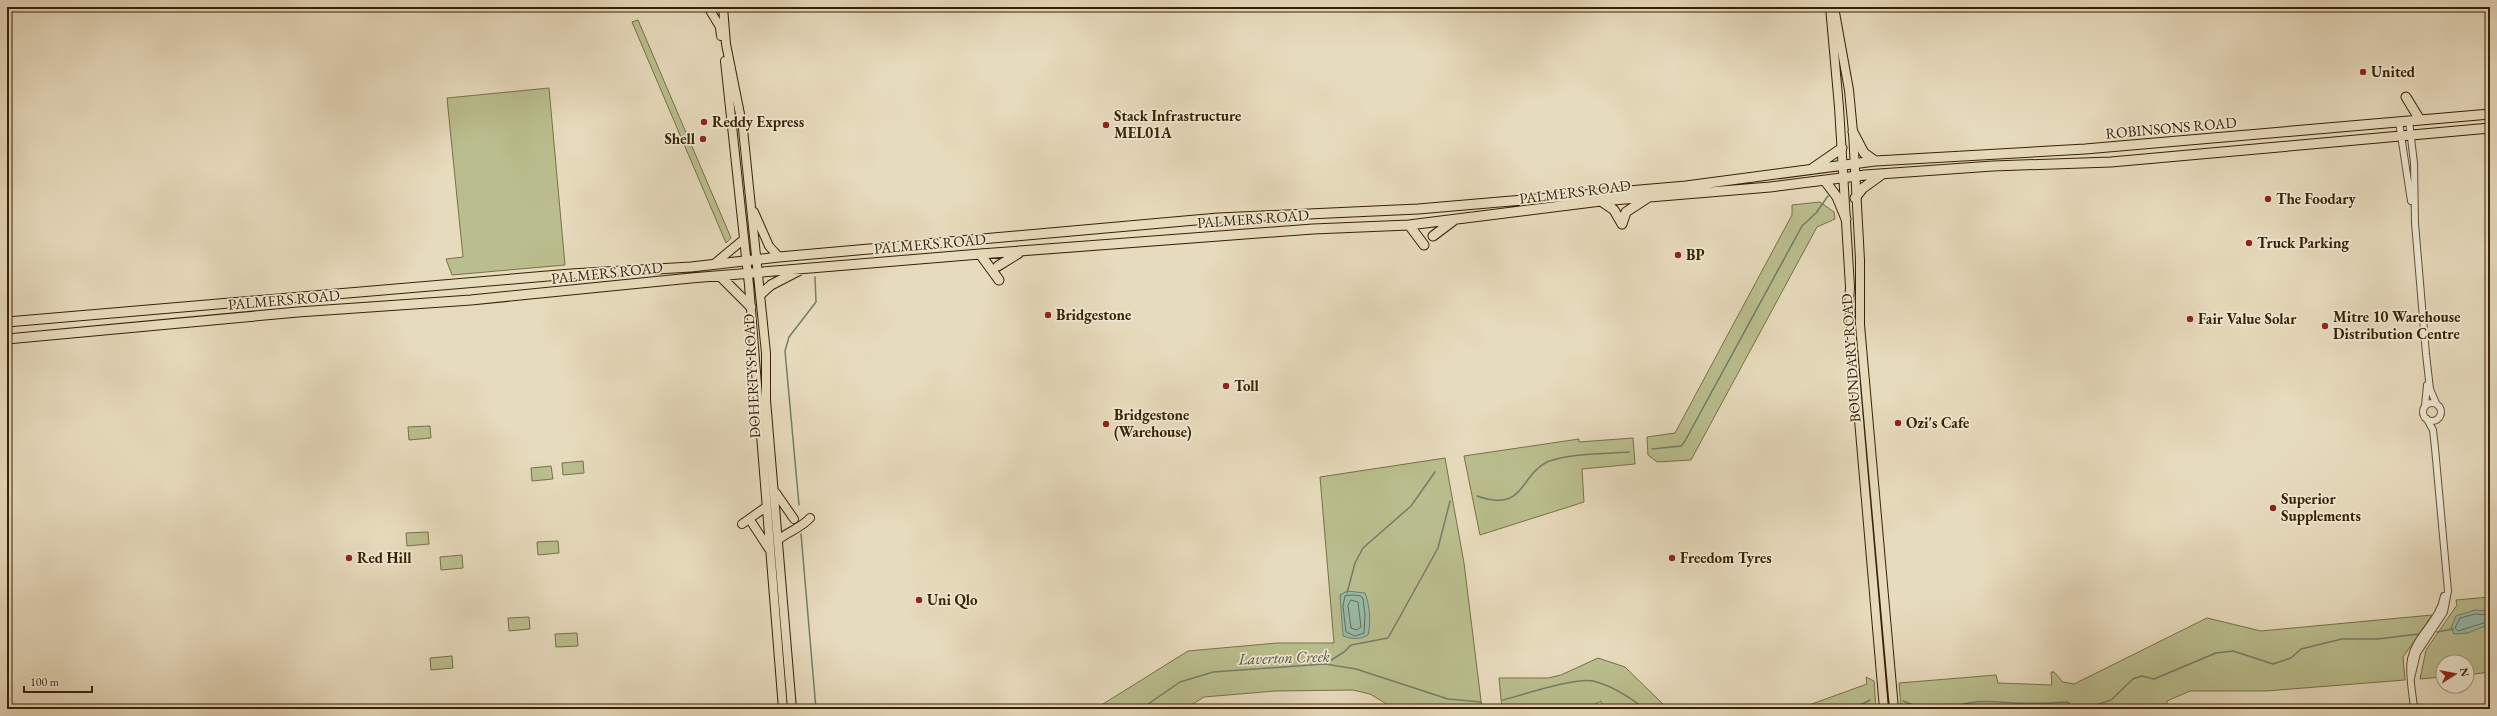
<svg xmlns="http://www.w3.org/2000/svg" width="2497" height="716" viewBox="0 0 2497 716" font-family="'EB Garamond',serif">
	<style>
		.green { fill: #babe8e; stroke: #797047 }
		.water { fill: #98bcac; stroke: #727e67 }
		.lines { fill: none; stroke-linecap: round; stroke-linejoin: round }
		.shore { stroke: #686e56; stroke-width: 1 }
		.stream { stroke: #727e67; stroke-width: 1.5 }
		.minor-casing { stroke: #64502f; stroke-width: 8 }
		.major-casing { stroke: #382100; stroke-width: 10 }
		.highway-casing { stroke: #382100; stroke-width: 11 }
		.minor { stroke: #efe8d4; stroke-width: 6 }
		.major { stroke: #e7dbbd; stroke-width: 8 }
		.highway { stroke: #e7dbbd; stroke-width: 9 }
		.poi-dot { fill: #8f2418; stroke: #efe8d4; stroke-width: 1.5 }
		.labels { text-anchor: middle; stroke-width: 3.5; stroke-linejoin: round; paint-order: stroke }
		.poi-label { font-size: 15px; font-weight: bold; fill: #382100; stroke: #efe8d4; text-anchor: start }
		.street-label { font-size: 15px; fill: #382100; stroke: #efe8d4 }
		.water-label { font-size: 16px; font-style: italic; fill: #555034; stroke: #efe8d4 }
	</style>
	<rect width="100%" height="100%" fill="#e7dbbd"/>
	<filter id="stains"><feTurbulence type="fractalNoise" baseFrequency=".005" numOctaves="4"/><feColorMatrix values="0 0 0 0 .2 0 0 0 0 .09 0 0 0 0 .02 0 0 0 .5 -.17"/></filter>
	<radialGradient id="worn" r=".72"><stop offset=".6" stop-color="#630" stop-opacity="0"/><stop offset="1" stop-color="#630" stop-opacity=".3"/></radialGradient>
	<path class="green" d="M638 20 731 238 726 243 632 22Z
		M549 88 565 265 452 275 446 259 463 257 447 98Z
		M1820 202 1834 212 1835 219 1817 227 1691 460 1657 462 1648 455 1647 437 1675 433 1792 215V205Z
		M430 426 431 438 409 440 408 427Z
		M1633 438 1635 464 1582 469 1584 502 1480 535 1464 456 1579 439V442Z
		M1445 458 1464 563 1482 709H1395L1370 694 1353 690 1275 691 1204 697 1185 709H1095L1188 651 1277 643H1334L1320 477Z
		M583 461 584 473 563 475 562 463Z
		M551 466 553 479 532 481 531 468Z
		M428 532 429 544 407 546 406 533Z
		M558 541 559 553 538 555 537 542Z
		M462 555 463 568 441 570 440 557Z
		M2490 597V672L2467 675V662H2443V677L2420 679 2426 650 2457 605 2456 600Z
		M2432 615 2403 657 2405 680 2266 691H2190L2167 701V709H2154L2153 707 2147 709H1901L1899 683 1996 675 1998 683 2052 685 2051 672H2054L2063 682 2074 684 2207 618 2261 631Z
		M529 617 530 629 509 631 508 618Z
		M577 633 578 646 556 647 555 634Z
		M452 656 453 668 431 670 430 658Z
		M1598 658 1625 667 1668 709H1602L1601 701 1585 709H1502L1499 678H1548L1561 675Z
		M1866 677 1874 681 1876 709H1798L1867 684Z"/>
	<path class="water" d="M1347 591 1365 593C1370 606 1371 622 1368 635 1358 640 1353 639 1343 636L1340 595Z
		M2475 610 2489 611 2490 624 2468 633 2454 634 2451 628 2456 616Z"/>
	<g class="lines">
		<path class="shore" d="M1354 595 1361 596 1363 599 1365 615 1364 633 1355 636 1346 632 1343 606 1345 596Z
			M1351 600 1358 602 1361 627 1357 630 1351 628 1348 606Z
			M2490 615 2475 614 2460 618 2455 628 2458 631 2490 621"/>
		<path class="stream" d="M1652 449 1681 446 1685 441 1802 226 1816 213 1828 196
			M1477 496C1525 513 1519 476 1547 462 1568 453 1606 454 1629 452
			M799 505 785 351 789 337 816 302 815 277
			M801 534 816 709
			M1347 593 1355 563 1363 548 1411 506 1435 472
			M2437 632 2453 629
			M1325 664 1344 652 1351 645 1388 638 1438 548 1450 501
			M1503 700C1522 695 1577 677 1593 681 1613 686 1629 697 1645 709
			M1903 701 1923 709
			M1141 709 1180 682 1213 672 1325 664 1356 669 1448 699 1481 702
			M1853 709 1870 700
			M1948 709C1975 698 1990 702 2018 703 2034 704 2051 703 2068 702L2072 707 2096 705 2111 700 2133 679 2142 676 2154 679 2216 653 2233 651 2273 664 2291 658 2301 649 2342 639H2377L2419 634"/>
		<g class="minor-casing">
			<path id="minor" d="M2409 121 2414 163 2415 223 2426 354 2430 389 2436 403
				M2399 122 2411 201
				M2423 412a9 9 0 1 1 18 0a9 9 0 1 1-18 0Z
				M2425 406 2427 385
				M2411 678 2417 653 2444 612 2448 591 2435 448 2433 430 2427 419
				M2414 709C2413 694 2408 674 2411 659 2416 635 2440 621 2444 596"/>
		</g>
		<g class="major-casing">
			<path id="major" d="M708 7 720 27 721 36
				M723 7 726 44 743 129 766 353V400L792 709
				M1830 7 1839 107 1850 287 1849 304 1884 709
				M1834 7 1849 90 1853 132 1860 260V325L1894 709
				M725 61 749 285 783 709
				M754 212 769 246 779 257
				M714 264 744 239
				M776 493 794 519
				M752 523 769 549
				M742 524 766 507
				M778 540C789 531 801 528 810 518"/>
		</g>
		<g class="highway-casing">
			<path id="highway" d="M2406 97 2420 120
				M1853 132 1864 153 1875 161
				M1813 168 1842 148
				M1825 181 1837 197 1846 219
				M1855 198 1863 188 1881 175
				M1601 201 1614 210 1622 224
				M1622 224 1626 212 1649 197
				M1409 225 1424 245
				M1433 236 1453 221
				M980 254 999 280
				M998 266 1019 253
				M720 276 751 307
				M761 294 771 285 800 270
				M7 322 571 274 691 267 779 257 1218 218 1418 209 1686 186 1875 161 2085 149 2490 114
				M7 339 298 312 471 300 691 278 980 254 1313 229 1409 225 1601 201 1770 187 1865 175 1993 166 2111 162 2490 128"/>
		</g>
		<use href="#minor" class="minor"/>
		<use href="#major" class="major"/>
		<use href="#highway" class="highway"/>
	</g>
	<g class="poi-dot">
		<circle cx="2363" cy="72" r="4"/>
		<circle cx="704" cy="122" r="4"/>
		<circle cx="1106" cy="125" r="4"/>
		<circle cx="703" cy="139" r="4"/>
		<circle cx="2268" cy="199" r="4"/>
		<circle cx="2249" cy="243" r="4"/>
		<circle cx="1678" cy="255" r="4"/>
		<circle cx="1048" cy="315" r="4"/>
		<circle cx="2190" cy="319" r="4"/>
		<circle cx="2325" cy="326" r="4"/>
		<circle cx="1226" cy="386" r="4"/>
		<circle cx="1898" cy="423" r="4"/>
		<circle cx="1106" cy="424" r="4"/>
		<circle cx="2273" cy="508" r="4"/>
		<circle cx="349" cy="558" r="4"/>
		<circle cx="1672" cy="558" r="4"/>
		<circle cx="919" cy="600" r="4"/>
	</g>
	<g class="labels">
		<g class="poi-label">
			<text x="2371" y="77">United</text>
			<text x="1114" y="121">Stack Infrastructure<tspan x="1114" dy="17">MEL01A</tspan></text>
			<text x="712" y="127">Reddy Express</text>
			<text x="695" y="144" text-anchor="end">Shell</text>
			<text x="2276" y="204">The Foodary</text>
			<text x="2257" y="248">Truck Parking</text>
			<text x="1686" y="260">BP</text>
			<text x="1056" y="320">Bridgestone</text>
			<text x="2333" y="322">Mitre 10 Warehouse<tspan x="2333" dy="17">Distribution Centre</tspan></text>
			<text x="2198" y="324">Fair Value Solar</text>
			<text x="1234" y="391">Toll</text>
			<text x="1114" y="420">Bridgestone<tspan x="1114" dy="17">(Warehouse)</tspan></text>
			<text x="1906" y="428">Ozi's Cafe</text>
			<text x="2281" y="504">Superior<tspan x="2281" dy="17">Supplements</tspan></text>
			<text x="357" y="563">Red Hill</text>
			<text x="1680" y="563">Freedom Tyres</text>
			<text x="927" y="605">Uni Qlo</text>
		</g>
		<g class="street-label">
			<text transform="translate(2171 128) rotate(-5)" y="5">ROBINSONS ROAD</text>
			<text transform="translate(1575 192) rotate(-7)" y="5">PALMERS ROAD</text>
			<text transform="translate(1253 219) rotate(-4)" y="5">PALMERS ROAD</text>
			<text transform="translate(930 244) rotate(-5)" y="5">PALMERS ROAD</text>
			<text transform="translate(607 273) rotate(-6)" y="5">PALMERS ROAD</text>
			<text transform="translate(284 300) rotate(-5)" y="5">PALMERS ROAD</text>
			<text transform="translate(1851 358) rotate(-94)" y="5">BOUNDARY ROAD</text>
			<text transform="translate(752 376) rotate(-93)" y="5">DOHERTYS ROAD</text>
		</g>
		<g class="water-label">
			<text transform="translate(1284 657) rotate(-2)" y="6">Laverton Creek</text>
		</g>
	</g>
	<rect width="2497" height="716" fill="none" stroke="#e7dbbd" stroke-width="24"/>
	<rect x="8" y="8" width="2481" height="700" fill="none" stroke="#382100" stroke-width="2"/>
	<rect x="12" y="12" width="2473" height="692" fill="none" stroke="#382100"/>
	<g transform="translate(2455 674) rotate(79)"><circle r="19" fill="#efe8d4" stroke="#a6987f"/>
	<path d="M0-3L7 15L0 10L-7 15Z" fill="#8f2418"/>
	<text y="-6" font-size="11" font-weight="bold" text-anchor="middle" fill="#382100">N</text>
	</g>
	<path d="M24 686v6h68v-6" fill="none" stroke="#382100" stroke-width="2"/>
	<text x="30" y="686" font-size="12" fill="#382100" stroke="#efe8d4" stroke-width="3" paint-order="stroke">100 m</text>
	<rect width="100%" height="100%" filter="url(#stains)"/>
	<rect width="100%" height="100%" fill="url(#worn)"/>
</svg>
